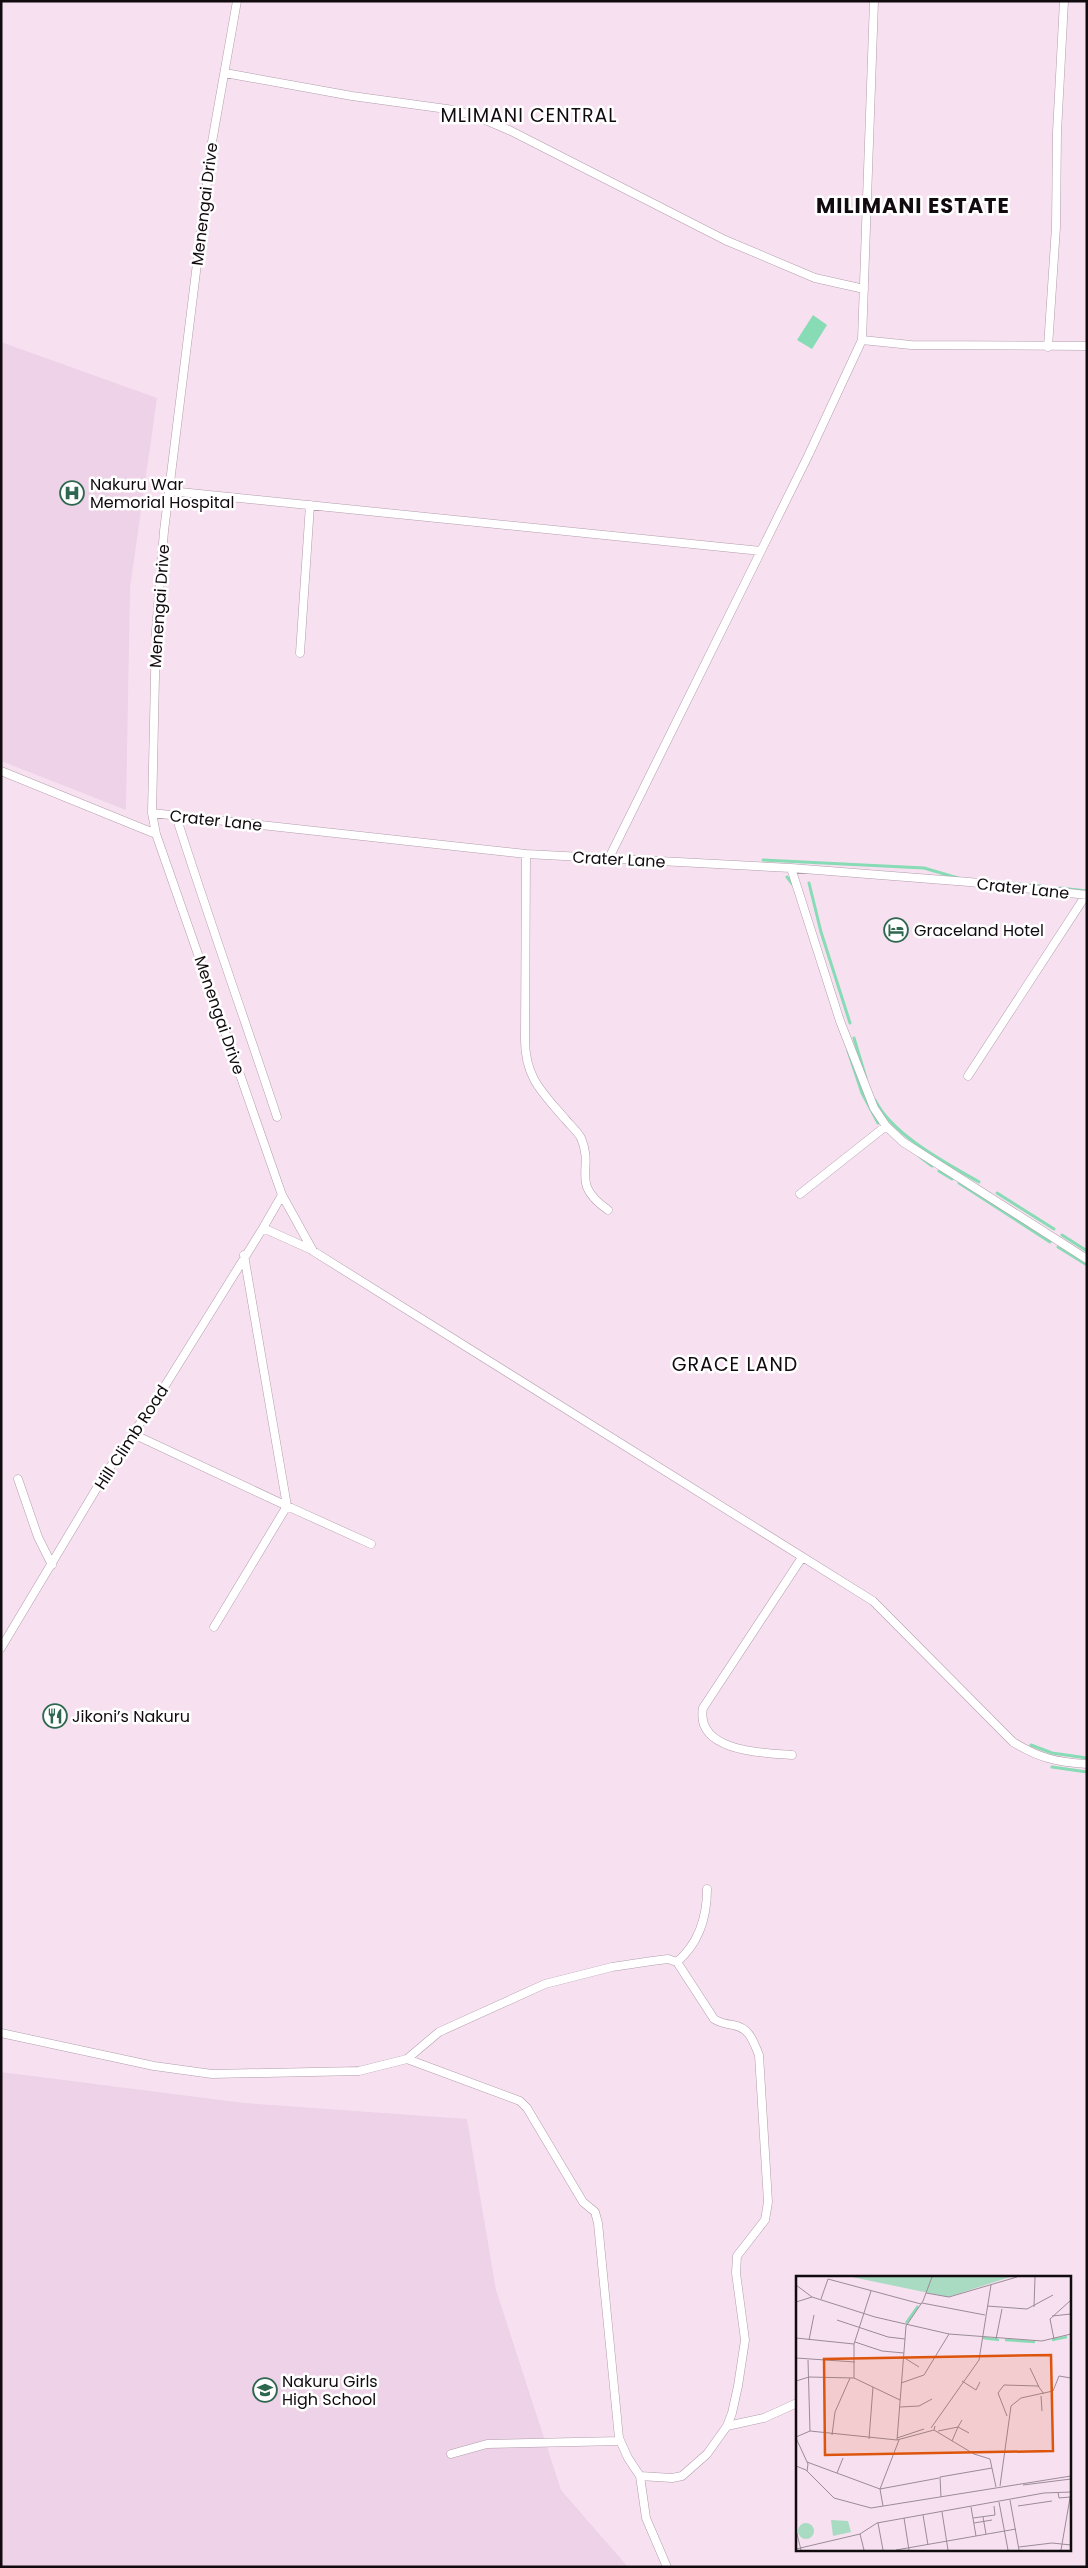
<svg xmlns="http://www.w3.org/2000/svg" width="1088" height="2568" viewBox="0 0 1088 2568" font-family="Poppins,sans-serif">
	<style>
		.built { fill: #eed2e7 }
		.water { fill: #87dbb5 }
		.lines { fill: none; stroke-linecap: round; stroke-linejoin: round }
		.stream { stroke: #87dbb5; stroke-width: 3 }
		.minor-casing { stroke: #b29dac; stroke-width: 9 }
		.minor { stroke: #fff; stroke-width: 8 }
		.labels { text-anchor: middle; stroke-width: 5; stroke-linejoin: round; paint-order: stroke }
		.street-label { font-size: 16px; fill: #110a0f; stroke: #fff }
		.poi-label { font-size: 16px; fill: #110a0f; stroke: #fff; text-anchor: start }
		.quarter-label { font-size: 19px; letter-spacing: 1px; fill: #110a0f; stroke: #fff }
		.district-label { font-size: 21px; font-weight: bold; letter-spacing: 1px; fill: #110a0f; stroke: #fff }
		.inset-river { fill: none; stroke: #87dbb5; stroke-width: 2.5 }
		.inset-road { fill: none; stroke: #9b8b97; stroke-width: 1 }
		.view { fill: #dd550c; fill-opacity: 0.15; stroke: #dd550c; stroke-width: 2.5 }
		.inset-edge { fill: none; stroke: #110a0f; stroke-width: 2.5 }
	</style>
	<rect width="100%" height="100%" fill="#f7e1f1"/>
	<path class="built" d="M1 342 157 398 130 588 126 810 1 761Z
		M1 2072 244 2103 467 2119 496 2290 561 2490 628 2567H1Z"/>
	<path class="water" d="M813 315 827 325 812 349 797 340Z"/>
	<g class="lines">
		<path class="stream" d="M763 860 924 868 958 878
			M787 877 794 886
			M988 881 1041 886
			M809 883 821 932 850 1023
			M1060 888 1087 891
			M854 1038 866 1078
			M848 1051 862 1093 878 1123
			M875 1100C892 1135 946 1163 979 1182
			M919 1156 932 1166
			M939 1171 952 1179
			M959 1183 1050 1242
			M997 1193 1054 1229
			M1062 1235 1087 1251
			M1058 1247 1087 1265
			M1031 1745 1052 1753 1087 1758
			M1052 1767 1087 1772"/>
		<g class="minor-casing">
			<path id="minor" d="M237 1 212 142 164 531 156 631 152 813 156 834 282 1195 313 1251 873 1601 1013 1742C1039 1758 1056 1762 1087 1764
				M225 73 352 96 454 110 481 118 511 131 725 240 815 278 864 289
				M862 340 911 345 1087 346
				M1048 347 1056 227 1057 132 1064 1
				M170 491 761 551
				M300 653 310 505
				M1 771 156 834
				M152 813 526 854 791 868 969 882 1087 895
				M176 816C208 917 244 1017 277 1117
				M526 854 525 1040C525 1078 543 1093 566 1120 571 1126 578 1132 581 1138 595 1170 569 1183 608 1210
				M609 858 808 456 862 340 874 1
				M791 868 840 1021 874 1108 886 1126 903 1142 1087 1259
				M968 1076 1086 895
				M800 1194 886 1126
				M282 1195 263 1228 312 1250
				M244 1255 287 1506 371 1544
				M133 1434 287 1506 214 1627
				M18 1479 38 1537 52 1565
				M1 1648 104 1476 158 1397 263 1228
				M792 1755C764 1753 695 1752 703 1708L801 1559
				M677 1962C699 1943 707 1918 707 1889
				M1 2033 154 2066 212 2074 359 2071 407 2059 520 2101 527 2108 583 2202 595 2212 598 2223 619 2438 628 2458 640 2476 646 2518 667 2567
				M407 2059 439 2032 545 1984 612 1967 652 1961 668 1959 677 1962 714 2019C720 2023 726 2024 733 2025 750 2028 753 2041 759 2055L768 2202 765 2220 737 2256 736 2273 745 2340 738 2386 732 2413 727 2426 707 2454 682 2476 672 2478 640 2476
				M727 2426 764 2418 797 2403
				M451 2454 487 2444 620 2441"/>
		</g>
		<use href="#minor" class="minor"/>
	</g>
	<defs>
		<g id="hospital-ring" transform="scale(1.25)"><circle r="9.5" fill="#fff" stroke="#2e674f" stroke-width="1.5"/><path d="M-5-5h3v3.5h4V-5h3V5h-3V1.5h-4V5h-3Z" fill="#2e674f"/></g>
		<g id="hotel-ring" transform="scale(1.25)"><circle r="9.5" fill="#fff" stroke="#2e674f" stroke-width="1.5"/><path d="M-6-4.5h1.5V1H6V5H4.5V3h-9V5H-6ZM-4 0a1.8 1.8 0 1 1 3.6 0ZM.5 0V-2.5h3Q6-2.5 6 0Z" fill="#2e674f"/></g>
		<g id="restaurant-ring" transform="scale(1.25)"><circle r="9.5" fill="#fff" stroke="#2e674f" stroke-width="1.5"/><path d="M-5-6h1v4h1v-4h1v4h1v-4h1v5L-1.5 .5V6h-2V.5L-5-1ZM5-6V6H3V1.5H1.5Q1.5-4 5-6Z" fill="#2e674f"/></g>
		<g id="school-ring" transform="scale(1.25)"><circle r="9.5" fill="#fff" stroke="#2e674f" stroke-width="1.5"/><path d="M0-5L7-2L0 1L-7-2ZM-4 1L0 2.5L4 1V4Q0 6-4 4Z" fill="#2e674f"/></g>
	</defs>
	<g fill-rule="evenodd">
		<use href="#hospital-ring" x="72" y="493"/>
		<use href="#hotel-ring" x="896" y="930"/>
		<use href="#restaurant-ring" x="55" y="1716"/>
		<use href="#school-ring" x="265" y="2390"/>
	</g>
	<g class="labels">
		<g class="street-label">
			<text transform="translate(204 204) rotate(-83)" y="6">Menengai Drive</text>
			<text transform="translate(159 606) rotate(-86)" y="6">Menengai Drive</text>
			<text transform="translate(216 820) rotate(6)" y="6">Crater Lane</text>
			<text transform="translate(619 859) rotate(3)" y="6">Crater Lane</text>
			<text transform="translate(1023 888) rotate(6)" y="6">Crater Lane</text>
			<text transform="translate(220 1015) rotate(71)" y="6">Menengai Drive</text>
			<text transform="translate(131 1437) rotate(-57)" y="6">Hill Climb Road</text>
		</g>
		<g class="poi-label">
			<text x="90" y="490">Nakuru War<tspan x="90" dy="18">Memorial Hospital</tspan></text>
			<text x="914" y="936">Graceland Hotel</text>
			<text x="72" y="1722">Jikoni’s Nakuru</text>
			<text x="282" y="2387">Nakuru Girls<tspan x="282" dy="18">High School</tspan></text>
		</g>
		<g class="quarter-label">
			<text x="529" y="122">MLIMANI CENTRAL</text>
			<text x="735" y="1371">GRACE LAND</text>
		</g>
		<g class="district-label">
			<text x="913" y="213">MILIMANI ESTATE</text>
		</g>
	</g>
	<g transform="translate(796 2276)">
		<rect width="275" height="275" fill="#f7e1f1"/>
		<path d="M56 1H214L152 21ZM35 244 52 245 55 256 37 260ZM2 255a8 8 0 1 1 16 0a8 8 0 1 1-16 0Z" fill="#a8dbc2"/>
		<path class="inset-river" d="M110 47 122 30M187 62 203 64M209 64 239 66M256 64 271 61"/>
		<path class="inset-road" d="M0 9 16 21 79 41 153 58 246 65 275 58M130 17 153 21 221 1M25 23 32 3 125 28M0 26 16 21M126 27 189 39M191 30 231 33 257 19M238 31 239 1M256 40 275 38M41 44 92 61 109 63M0 62 58 68M200 63 206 33M258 63 254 43 275 24M13 64 18 39M59 66 86 75 108 77M107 81 123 91M0 82 59 86M12 84 14 155M234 92 243 111M58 102V68L75 15M0 105 13 101 58 102 104 124M166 105 180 114 184 106M105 107 128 99 153 58M245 120 246 135M104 131 123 130 136 123M211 140 202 117 208 109 242 110 248 118M135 152 183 84 195 9M138 154 178 178 194 183 200 211M142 155 162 151 166 144M36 159 39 136 54 102M0 161 14 155 101 164 138 154 139 150M0 162 12 188 11 195M101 162 128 153M73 163 77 111M101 164 110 50 127 25 136 1M156 165 162 151 173 157M11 186 84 213 143 202M0 190 10 194 38 222 75 232 275 200M41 197 47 182M227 209 275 203M204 210 215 130 225 122 257 115 263 100 275 102M262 216 263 222 274 221M145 221 144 201 196 192M214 224 223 274M203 226 212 274M87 230 84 213 103 164M222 230 256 225M175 231 180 260M146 236 152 274M127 239 132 269M187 241 190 258M108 242 113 274M177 242 199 239 198 230M82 247 87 274M178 247 196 244M0 254 5 274M64 258 68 274M223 271 256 267 275 269M0 273 64 258 81 247 248 217 275 216M100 274 220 253M265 274 275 216"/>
		<path class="view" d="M255 79 257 175 29 179 28 83Z"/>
		<rect width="275" height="275" class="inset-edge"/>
	</g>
	<rect width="1088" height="2568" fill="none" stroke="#110a0f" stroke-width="5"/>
</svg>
